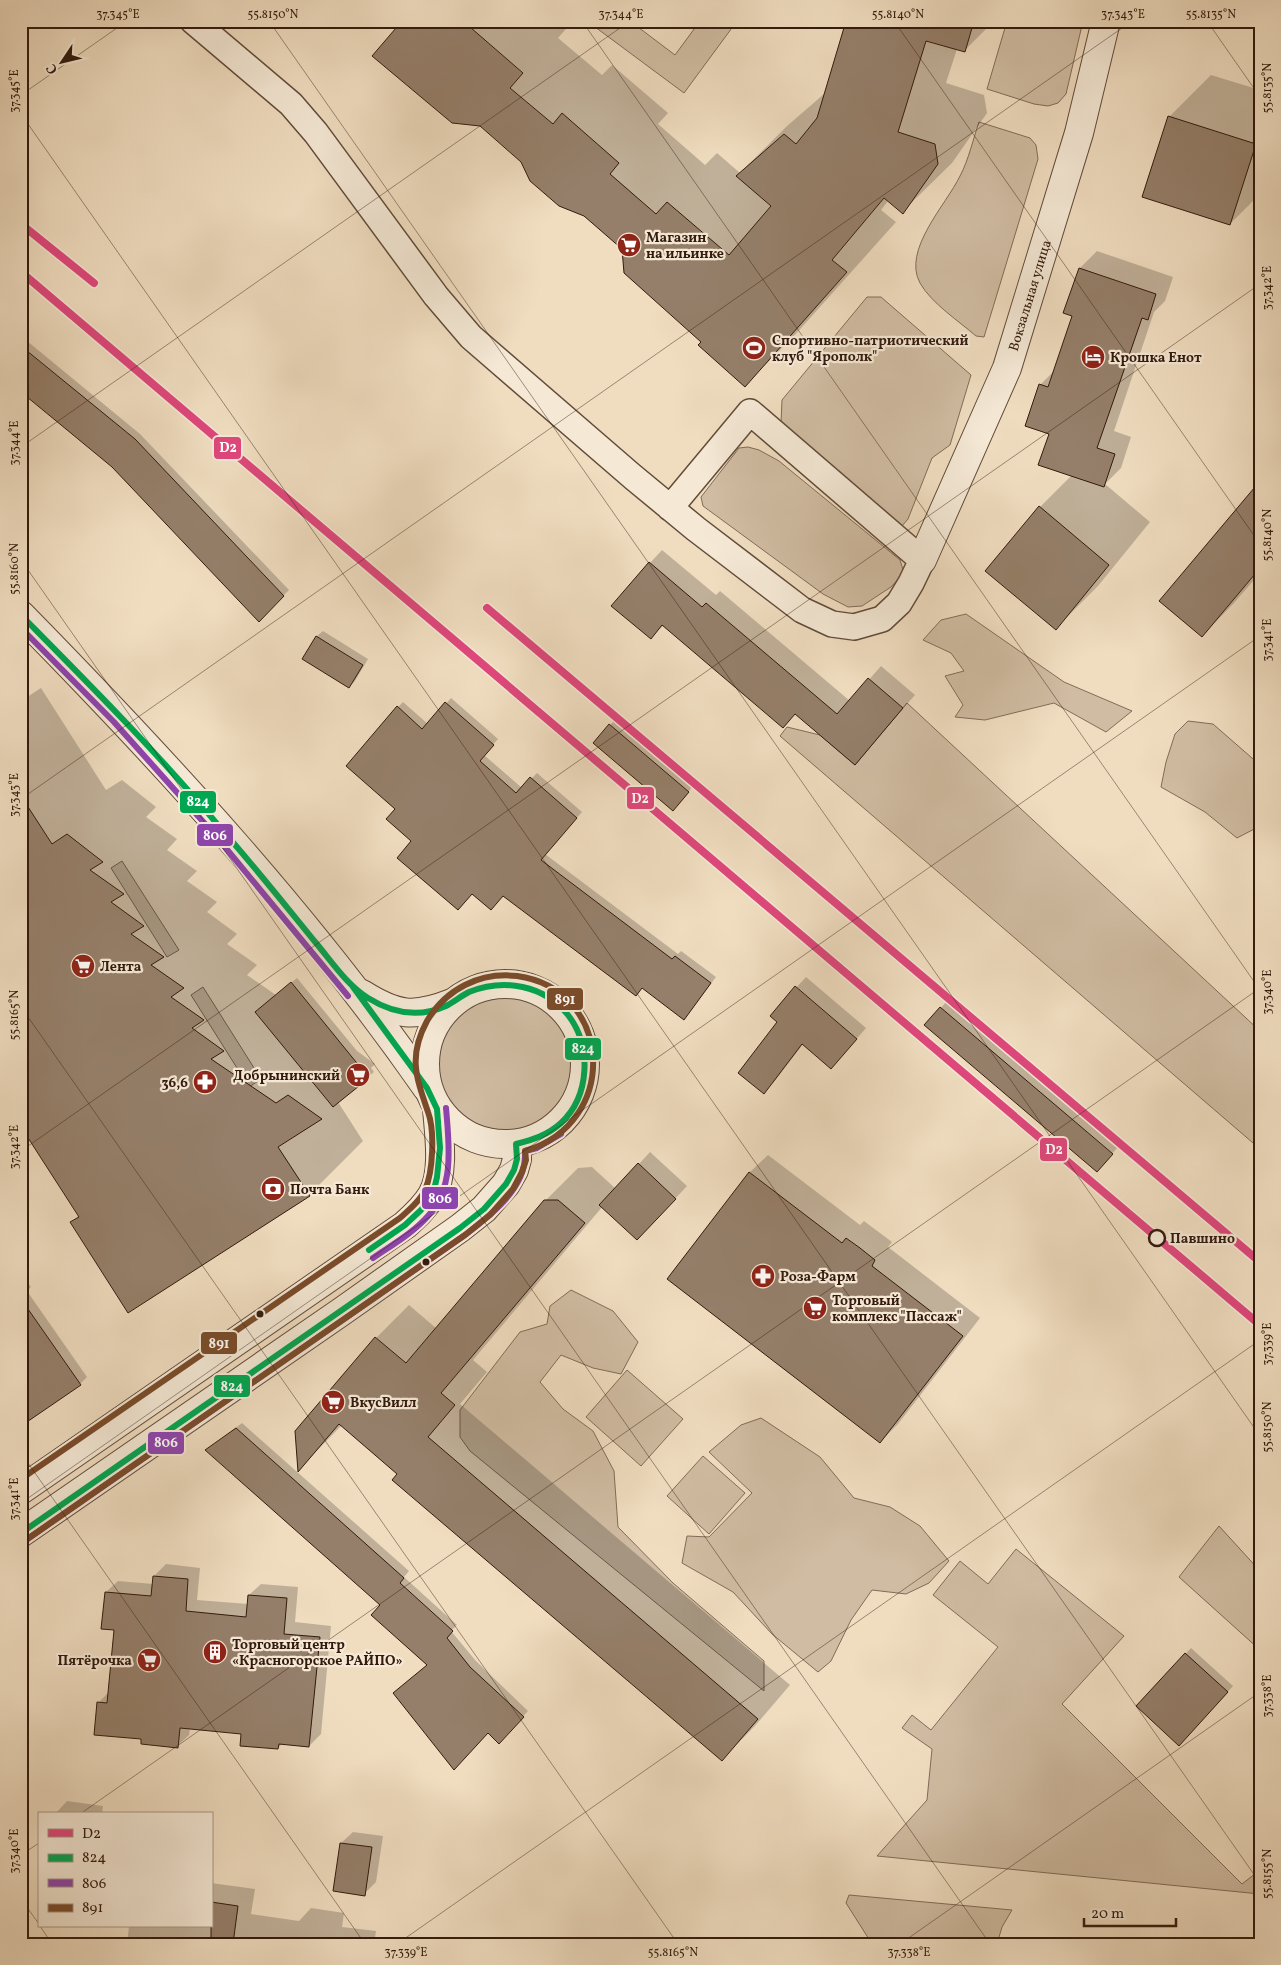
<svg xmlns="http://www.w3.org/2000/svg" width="1281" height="1965" viewBox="0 0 1281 1965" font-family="Vollkorn,serif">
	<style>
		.green { fill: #d0bca2; stroke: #826b58 }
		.shadow { fill: #0003 }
		.building { fill: #957f6a; stroke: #331a0d }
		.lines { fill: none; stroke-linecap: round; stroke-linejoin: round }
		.minor-casing { stroke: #624b3a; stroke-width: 28 }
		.tertiary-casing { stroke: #624b3a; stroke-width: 30 }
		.minor { stroke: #f5e9d6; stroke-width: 25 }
		.tertiary { stroke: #f5e9d6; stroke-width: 28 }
		.bus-1-casing { stroke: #f5e9d6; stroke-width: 10 }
		.bus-2-casing { stroke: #f5e9d6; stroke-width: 10 }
		.bus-3-casing { stroke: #f5e9d6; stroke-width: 10 }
		.bus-1 { stroke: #00a651; stroke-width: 6 }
		.bus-2 { stroke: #8e44ad; stroke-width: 6 }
		.bus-3 { stroke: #7a4b2a; stroke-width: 6 }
		.rail-1-casing { stroke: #f5e9d6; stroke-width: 11 }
		.rail-1 { stroke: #df477c; stroke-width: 8 }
		.ticks { fill: none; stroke: #331a0d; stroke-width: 1; stroke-opacity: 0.45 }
		.stop-dot { fill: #f5e9d6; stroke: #331a0d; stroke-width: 2.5 }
		.bus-dot { fill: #331a0d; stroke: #f5e9d6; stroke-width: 2 }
		.labels { text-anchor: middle; stroke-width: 4.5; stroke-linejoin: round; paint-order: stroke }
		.poi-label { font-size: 14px; font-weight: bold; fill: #331a0d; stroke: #f5e9d6; text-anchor: start }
		.street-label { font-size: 14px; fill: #331a0d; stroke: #f5e9d6 }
		.stop-label { font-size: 14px; font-weight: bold; fill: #331a0d; stroke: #f5e9d6; text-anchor: start }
		.line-badge { stroke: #f5e9d6; stroke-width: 2 }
		.badge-label { font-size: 14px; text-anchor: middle; font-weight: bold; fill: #fff }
		.neatline { fill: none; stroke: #331a0d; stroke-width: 2 }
		.ticks-label { font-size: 12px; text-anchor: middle; fill: #331a0d }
	</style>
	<rect width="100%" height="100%" fill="#f0ddc0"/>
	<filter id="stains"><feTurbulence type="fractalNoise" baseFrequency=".004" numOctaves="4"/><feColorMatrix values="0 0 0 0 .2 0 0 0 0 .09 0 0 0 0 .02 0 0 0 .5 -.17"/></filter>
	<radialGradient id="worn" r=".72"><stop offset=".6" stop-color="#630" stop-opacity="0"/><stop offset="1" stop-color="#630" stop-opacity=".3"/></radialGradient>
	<path class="green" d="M587 21H630L675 55 700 21H737L684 93Z
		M1007 21H1083L1066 94 1058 103 1048 106 1034 104 987 89Z
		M979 122 1030 138 1036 145 1038 159 984 337 976 336C960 322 931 303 920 283 902 250 946 205 960 176 969 159 973 139 979 122Z
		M867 297H881L971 375 950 445 932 458 908 519 902 526 781 423 782 400Z
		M748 447 759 450 779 461 900 560 904 573 891 587 862 606 848 607 823 594 703 506 701 497 739 448Z
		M966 614 1064 682 1132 711 1106 732 1054 703 985 720 955 717 963 705 945 676 964 671 951 653 923 640 941 620Z
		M907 703 1260 1031V1149L780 736 787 727 820 735 855 765Z
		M1188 721 1213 724 1260 765V826L1237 838 1205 812 1161 787 1166 762 1175 734Z
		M122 861 179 950 167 957 111 868Z
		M203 987 261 1079 249 1087 191 995Z
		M436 1065a68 68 0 1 1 136 0a68 68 0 1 1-136 0Z
		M571 1290 613 1311 638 1342 621 1374 593 1368 561 1355 540 1382 563 1409 593 1431 614 1471 618 1527 673 1583 764 1661V1691L470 1451 460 1437V1410L520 1332 547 1324 550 1306Z
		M627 1370 683 1419 641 1466 586 1417Z
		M761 1418 820 1457 854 1498 890 1507 920 1526 949 1561 929 1583 906 1594 872 1590 851 1620 831 1661 818 1672 772 1634 733 1592 682 1563 687 1536 709 1537 752 1493 709 1452 741 1425Z
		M703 1456 745 1493 709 1534 667 1496Z
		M1219 1526 1260 1571V1650L1179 1577Z
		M1016 1549 1124 1636 1062 1704 1242 1884 1260 1870V1894L877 1856 927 1800 932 1749 902 1728 912 1715 931 1730 998 1647 933 1595 960 1561 988 1584Z
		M849 1895 1012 1910 1002 1927 997 1944H872L846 1903Z"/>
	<path class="shadow" d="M403 21H569L571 23 558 38 602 75 612 65 668 113 658 124 705 165 717 153 740 173 786 127 825 93 847 21H994L964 51 957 49 946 83 984 95 987 113 952 163 902 212 888 201 881 210 896 222 794 336 745 385 624 249 522 161Z
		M1214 21H1231L1226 25Z
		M1211 75 1260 90V194L1230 224 1169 117Z
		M1097 251 1173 277 1165 301 1154 312 1114 431 1131 437 1121 468 1105 484 1150 522 1098 586 1056 628 1040 507 1072 475 1051 433 1040 385 1055 370 1073 315 1080 268Z
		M21 336 140 434 289 590 259 620 113 466 21 390Z
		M1260 483V573L1234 603 1202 636Z
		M662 550 716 595 720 591 850 701 881 666 915 695 855 763 796 713 664 625 651 637 650 563Z
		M323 631 368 659 355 681 349 687 303 659 317 636Z
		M41 688 106 790 122 780 156 807 146 817 177 839 167 850 197 871 187 881 217 902 207 912 237 934 227 944 257 965 247 975 276 995 297 978 357 1051 375 1064 371 1068 374 1072 338 1102 363 1141 309 1195 72 1222 79 1215 21 1124V701Z
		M451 698 498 739 484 755 522 788 537 773 582 812 545 854 678 954 681 951 716 977 689 1013 643 987 503 894 413 841 397 809 398 707 403 702 428 724Z
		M615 720 693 786 679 804 610 725Z
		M806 977 866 1028 841 1057 804 1043 774 1082 764 1092 779 1022 771 1015Z
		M946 1002 1117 1148 1103 1165 941 1008Z
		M650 1152 687 1186 649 1227 603 1206 473 1360 487 1372 460 1404 790 1685 755 1726 722 1759 342 1425 299 1469 296 1431 376 1338 409 1305 437 1329 545 1201 578 1168 592 1167 616 1189Z
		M768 1155 860 1225 864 1221 892 1242 888 1247 980 1318 898 1424 880 1442 669 1278 750 1172Z
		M21 1272 31 1287 27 1291 87 1377 80 1384 21 1425Z
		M242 1423 409 1571 404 1577 457 1625 451 1631 476 1661 528 1711 499 1742 428 1665 382 1605 207 1449Z
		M166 1564 200 1568 197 1600 248 1604 249 1595 261 1584 298 1587 295 1622 331 1626 321 1734 309 1746 282 1744 278 1748 242 1733 190 1728 189 1735 177 1746 142 1738 99 1702 110 1691 115 1629 106 1592 118 1581 153 1584 154 1576Z
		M1191 1648 1233 1686 1185 1739 1137 1706Z
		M67 1801 103 1806 102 1814H55Z
		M353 1832 383 1836 376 1882 364 1894 341 1843Z
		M211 1883 255 1889 251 1914 299 1921 311 1908 344 1913 342 1927 376 1931 374 1944H127L129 1926H211Z
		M457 1940 463 1944H454Z"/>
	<path class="building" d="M402 21H463L523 73 510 88 553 124 562 113 619 163 610 174 656 214 667 202 729 255 771 206 736 176 784 134 796 144 817 118 846 21H974L965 52 926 41 898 132 935 144 938 164 903 214 884 198 832 260 847 272 745 387 698 345 701 342 624 273 622 249 584 216 559 206 530 181 521 162 480 126 452 123 372 56Z
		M1168 116 1256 144 1230 225 1142 197Z
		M1079 268 1156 294 1148 320 1142 318 1097 448 1115 454 1104 487 1038 465 1049 434 1025 426 1039 384 1048 387 1072 316 1063 313Z
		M21 346 135 439 284 596 259 622 112 467 21 392Z
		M1260 481V568L1202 637 1159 601Z
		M1039 506 1109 565 1056 630 985 571Z
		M649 562 702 607 706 603 837 714 868 678 903 708 855 765 795 714 783 728 662 625 651 639 611 606Z
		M316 636 363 665 349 688 302 659Z
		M445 702 494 745 480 761 516 793 530 777 577 818 541 860 672 959 675 956 711 983 684 1020 642 988 636 996 503 896 491 910 472 894 458 910 397 858 411 841 386 819 395 809 346 766 397 706 422 729Z
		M609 724 689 792 673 811 593 743Z
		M21 796 52 844 67 834 103 862 90 870 124 894 111 902 144 926 131 934 164 957 151 965 184 988 171 997 204 1020 192 1028 224 1051 211 1059 276 1103 288 1095 322 1119 278 1147 310 1196 128 1313 70 1222 79 1217 21 1127Z
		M291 982 369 1078 333 1107 255 1012Z
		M795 986 857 1039 831 1069 802 1044 764 1094 738 1073 777 1022 770 1016Z
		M940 1007 1113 1154 1097 1172 924 1025Z
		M638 1163 676 1199 637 1240 599 1205Z
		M749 1172 842 1243 846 1238 860 1248 875 1260 872 1266 963 1336 880 1443 667 1279Z
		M544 1200H558L585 1223 441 1393 455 1405 428 1437 758 1719 722 1761 392 1480 397 1474 339 1424 298 1472 295 1431 375 1337 406 1363Z
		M21 1299 81 1385 21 1426Z
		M236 1428 404 1578 400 1583 453 1631 447 1638 470 1667 524 1717 499 1744 488 1733 454 1770 393 1693 427 1665 371 1615 380 1605 205 1450Z
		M153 1576 188 1579 186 1611 246 1617 248 1595 287 1598 284 1634 320 1637 309 1747 279 1744 278 1749 240 1746 241 1734 180 1728 178 1748 141 1744V1739L94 1735 97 1702 107 1703 114 1630 101 1629 105 1592 151 1596Z
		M1185 1653 1228 1692 1179 1746 1136 1706Z
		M340 1843 372 1847 365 1896 333 1891Z
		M211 1902 238 1906 233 1944H211Z"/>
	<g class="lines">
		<g class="minor-casing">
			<path id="minor" d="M193 21 291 104 316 133 436 296 471 337 633 477 696 529 802 610 832 624 854 627 882 619 899 603 911 583 922 560 750 412 670 508"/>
		</g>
		<g class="tertiary-casing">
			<g id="tertiary">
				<path id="s1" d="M922 560 1007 368 1079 133 1106 21"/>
				<path d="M21 615C167 764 308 917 427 1088"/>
				<circle cx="505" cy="1064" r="80"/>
				<path d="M362 994C397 1016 414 1018 452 1003"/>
				<path d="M21 1490 405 1225C415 1216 425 1207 432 1195 445 1173 439 1134 437 1109"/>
				<path d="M21 1533 341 1312 460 1228 484 1209 506 1184 514 1170 517 1159 516 1144"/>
			</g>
		</g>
		<use href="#minor" class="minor"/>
		<use href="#tertiary" class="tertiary"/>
		<g class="bus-1-casing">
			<path id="bus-1" d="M21 615C90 685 160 755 223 831 255 867 285 905 316 943 332 962 347 985 368 998 392 1013 419 1018 446 1006 454 1002 461 996 469 992 504 978 544 985 568 1015 592 1046 590 1096 561 1123 548 1135 532 1140 516 1144L517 1159 514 1170 506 1184 484 1209 460 1228 21 1533
				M353 987 427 1088 437 1109 440 1148 437 1177 433 1194 421 1210 405 1225 369 1250"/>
		</g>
		<g class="bus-2-casing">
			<path id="bus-2" d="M21 628 114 722 215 835 348 996
				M373 1258C392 1245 413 1233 428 1216 455 1187 449 1144 446 1108
				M26 1540 465 1235C491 1215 528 1187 525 1151L537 1148 561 1134"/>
		</g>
		<g class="bus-3-casing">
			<path id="bus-3" d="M21 1479 400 1218C409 1210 420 1201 425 1190 433 1172 435 1131 428 1112 416 1077 408 1056 427 1021 436 1006 449 993 465 985 481 977 499 974 517 976 613 989 621 1123 525 1151L526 1160 522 1172 513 1189 490 1215 465 1235 26 1540"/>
		</g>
		<use href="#bus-1" class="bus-1"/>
		<use href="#bus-2" class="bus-2"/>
		<use href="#bus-3" class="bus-3"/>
		<g class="rail-1-casing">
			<path id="rail-1" d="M21 224 94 283
				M21 272 1260 1325
				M487 608 1260 1262"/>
		</g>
		<use href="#rail-1" class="rail-1"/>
	</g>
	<path class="ticks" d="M269 21 1260 1436M582 21 1260 990M894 21 1260 544M1207 21 1260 97M21 95 127 21M21 114 1260 1883M21 447 630 21M21 560 990 1944M21 799 1132 21M21 1007 678 1944M21 1151 1260 284M21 1453 365 1944M21 1503 1260 636M80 1814 1260 988M21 1855 39 1843M21 1899 39 1924M40 1926 52 1944M397 1944 1260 1340M900 1944 1260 1692"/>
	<defs>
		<g id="supermarket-disc" transform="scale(1.25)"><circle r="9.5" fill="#8f2418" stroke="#f5e9d6"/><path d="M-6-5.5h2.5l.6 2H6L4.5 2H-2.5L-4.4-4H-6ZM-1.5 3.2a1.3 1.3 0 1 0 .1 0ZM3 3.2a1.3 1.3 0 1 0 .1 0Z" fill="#fff"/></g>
		<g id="stadium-disc" transform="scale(1.25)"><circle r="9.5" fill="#8f2418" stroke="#f5e9d6"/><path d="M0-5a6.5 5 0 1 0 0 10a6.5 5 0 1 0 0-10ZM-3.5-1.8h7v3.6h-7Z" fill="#fff"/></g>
		<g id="hotel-disc" transform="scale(1.25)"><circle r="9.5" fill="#8f2418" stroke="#f5e9d6"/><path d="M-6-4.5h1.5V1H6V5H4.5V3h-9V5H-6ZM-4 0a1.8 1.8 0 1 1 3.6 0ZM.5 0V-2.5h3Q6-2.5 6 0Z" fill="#fff"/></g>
		<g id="pharmacy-disc" transform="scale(1.25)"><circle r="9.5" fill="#8f2418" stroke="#f5e9d6"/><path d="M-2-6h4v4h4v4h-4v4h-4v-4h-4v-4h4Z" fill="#fff"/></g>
		<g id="bank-disc" transform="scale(1.25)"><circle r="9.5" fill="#8f2418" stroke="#f5e9d6"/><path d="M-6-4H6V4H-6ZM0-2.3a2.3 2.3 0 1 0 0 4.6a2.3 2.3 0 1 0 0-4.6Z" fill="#fff"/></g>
		<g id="building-disc" transform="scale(1.25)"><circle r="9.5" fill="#8f2418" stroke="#f5e9d6"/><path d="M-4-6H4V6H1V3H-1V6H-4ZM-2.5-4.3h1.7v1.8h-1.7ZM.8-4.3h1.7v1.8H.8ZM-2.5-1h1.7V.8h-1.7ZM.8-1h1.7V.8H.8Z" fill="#fff"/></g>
	</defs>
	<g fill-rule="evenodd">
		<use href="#supermarket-disc" x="629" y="245"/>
		<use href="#stadium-disc" x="754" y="348"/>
		<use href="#hotel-disc" x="1093" y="357"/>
		<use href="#supermarket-disc" x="83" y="966"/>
		<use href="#supermarket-disc" x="358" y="1075"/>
		<use href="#pharmacy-disc" x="205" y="1082"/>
		<use href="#bank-disc" x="273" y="1189"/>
		<use href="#pharmacy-disc" x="763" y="1276"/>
		<use href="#supermarket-disc" x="815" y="1308"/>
		<use href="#supermarket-disc" x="333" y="1402"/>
		<use href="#building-disc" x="215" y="1652"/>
		<use href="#supermarket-disc" x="149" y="1660"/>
	</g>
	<circle class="stop-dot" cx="1157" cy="1238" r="8"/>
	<g class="bus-dot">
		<circle cx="426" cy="1262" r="4.5"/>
		<circle cx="260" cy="1314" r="4.5"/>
	</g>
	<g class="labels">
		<g class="poi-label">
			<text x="646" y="242">Магазин<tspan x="646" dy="16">на ильинке</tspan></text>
			<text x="772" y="345">Спортивно-патриотический<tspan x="772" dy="16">клуб "Ярополк"</tspan></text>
			<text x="1110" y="362">Крошка Енот</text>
			<text x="100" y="971">Лента</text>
			<text x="340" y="1080" text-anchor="end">Добрынинский</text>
			<text x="188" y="1087" text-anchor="end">36,6</text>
			<text x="290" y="1194">Почта Банк</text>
			<text x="780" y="1281">Роза-Фарм</text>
			<text x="832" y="1305">Торговый<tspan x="832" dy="16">комплекс "Пассаж"</tspan></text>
			<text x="350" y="1407">ВкусВилл</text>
			<text x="232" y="1649">Торговый центр<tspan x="232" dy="16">«Красногорское РАЙПО»</tspan></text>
			<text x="132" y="1665" text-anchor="end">Пятёрочка</text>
		</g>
		<g class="street-label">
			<text dy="5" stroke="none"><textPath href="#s1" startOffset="286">Вокзальная улица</textPath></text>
		</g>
		<g class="stop-label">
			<text x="1170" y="1243">Павшино</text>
		</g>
	</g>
	<g class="line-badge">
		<rect x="213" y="436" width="29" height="24" rx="5" fill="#df477c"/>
		<rect x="626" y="786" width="29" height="24" rx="5" fill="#df477c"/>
		<rect x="179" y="790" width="38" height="24" rx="5" fill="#00a651"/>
		<rect x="196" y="823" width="38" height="24" rx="5" fill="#8e44ad"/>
		<rect x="546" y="987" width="38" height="24" rx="5" fill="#7a4b2a"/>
		<rect x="564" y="1037" width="38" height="24" rx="5" fill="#00a651"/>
		<rect x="1039" y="1137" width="29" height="25" rx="5" fill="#df477c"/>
		<rect x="421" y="1186" width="38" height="24" rx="5" fill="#8e44ad"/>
		<rect x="200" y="1331" width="38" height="24" rx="5" fill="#7a4b2a"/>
		<rect x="213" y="1374" width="38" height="24" rx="5" fill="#00a651"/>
		<rect x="147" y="1431" width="38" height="24" rx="5" fill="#8e44ad"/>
	</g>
	<g class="badge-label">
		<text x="228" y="452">D2</text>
		<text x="640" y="803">D2</text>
		<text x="198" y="806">824</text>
		<text x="215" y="840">806</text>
		<text x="565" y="1004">891</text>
		<text x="583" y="1053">824</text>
		<text x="1054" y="1154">D2</text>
		<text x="440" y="1203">806</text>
		<text x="219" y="1348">891</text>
		<text x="232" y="1391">824</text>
		<text x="166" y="1447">806</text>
	</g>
	<rect width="1281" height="1965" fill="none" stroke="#f0ddc0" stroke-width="55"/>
	<rect x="38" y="1812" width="175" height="115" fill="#f5e9d6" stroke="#a79686"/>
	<rect x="48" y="1829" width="25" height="8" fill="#df477c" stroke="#a79686"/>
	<text x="82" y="1838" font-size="15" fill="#331a0d">D2</text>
	<rect x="48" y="1854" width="25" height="8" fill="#00a651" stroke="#a79686"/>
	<text x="82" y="1862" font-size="15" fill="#331a0d">824</text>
	<rect x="48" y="1879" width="25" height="8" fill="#8e44ad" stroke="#a79686"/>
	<text x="82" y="1888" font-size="15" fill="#331a0d">806</text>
	<rect x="48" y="1904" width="25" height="8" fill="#7a4b2a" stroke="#a79686"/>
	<text x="82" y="1912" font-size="15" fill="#331a0d">891</text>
	<g transform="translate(62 62) rotate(235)" stroke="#f5e9d6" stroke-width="4" paint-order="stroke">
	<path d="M0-4L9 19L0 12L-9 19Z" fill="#331a0d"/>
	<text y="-8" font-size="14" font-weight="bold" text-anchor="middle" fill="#331a0d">С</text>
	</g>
	<path d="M1084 1918v8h92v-8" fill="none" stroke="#331a0d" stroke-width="2.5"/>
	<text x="1091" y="1918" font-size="15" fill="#331a0d" stroke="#f5e9d6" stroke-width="4" paint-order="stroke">20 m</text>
	<rect x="28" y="28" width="1226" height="1910" class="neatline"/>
	<g class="ticks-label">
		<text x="118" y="18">37.345°E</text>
		<text x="273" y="18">55.8150°N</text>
		<text x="621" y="18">37.344°E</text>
		<text x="898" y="18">55.8140°N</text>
		<text x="1123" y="18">37.343°E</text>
		<text x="1211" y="18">55.8135°N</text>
		<text transform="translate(1267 88) rotate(-90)" y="4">55.8135°N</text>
		<text transform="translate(14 91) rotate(-90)" y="4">37.345°E</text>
		<text transform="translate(1267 288) rotate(-90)" y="4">37.342°E</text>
		<text transform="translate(14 443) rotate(-90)" y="4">37.344°E</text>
		<text transform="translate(1267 535) rotate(-90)" y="4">55.8140°N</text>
		<text transform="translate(14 569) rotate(-90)" y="4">55.8160°N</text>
		<text transform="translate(1267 640) rotate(-90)" y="4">37.341°E</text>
		<text transform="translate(14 795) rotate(-90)" y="4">37.343°E</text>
		<text transform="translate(1267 992) rotate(-90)" y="4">37.340°E</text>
		<text transform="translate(14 1015) rotate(-90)" y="4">55.8165°N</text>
		<text transform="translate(14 1147) rotate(-90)" y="4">37.342°E</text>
		<text transform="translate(1267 1344) rotate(-90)" y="4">37.339°E</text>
		<text transform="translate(1267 1427) rotate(-90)" y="4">55.8150°N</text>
		<text transform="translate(14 1499) rotate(-90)" y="4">37.341°E</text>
		<text transform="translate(1267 1696) rotate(-90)" y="4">37.338°E</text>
		<text transform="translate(14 1851) rotate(-90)" y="4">37.340°E</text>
		<text transform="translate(1267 1874) rotate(-90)" y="4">55.8155°N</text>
		<text x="406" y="1956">37.339°E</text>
		<text x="673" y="1956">55.8165°N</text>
		<text x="909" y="1956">37.338°E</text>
	</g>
	<rect width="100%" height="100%" filter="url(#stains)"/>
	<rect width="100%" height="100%" fill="url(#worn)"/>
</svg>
